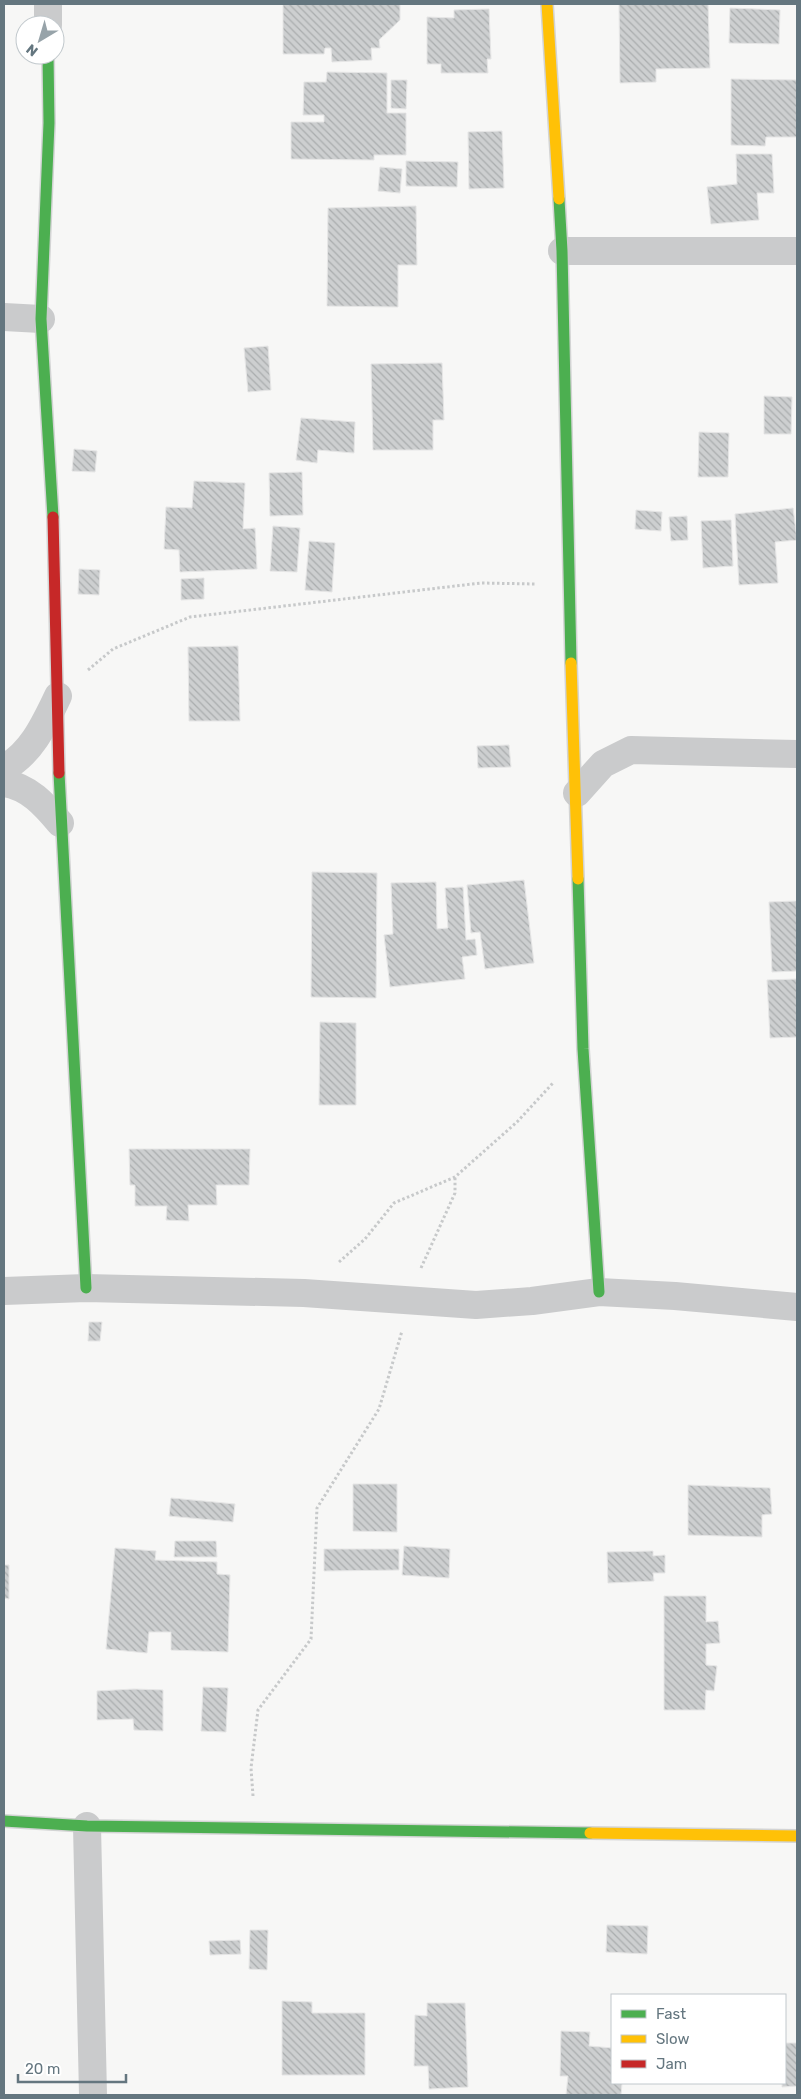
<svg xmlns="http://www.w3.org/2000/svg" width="801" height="2099" viewBox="0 0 801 2099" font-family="Rubik,sans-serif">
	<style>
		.building { fill: url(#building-back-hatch); stroke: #e6e6e6 }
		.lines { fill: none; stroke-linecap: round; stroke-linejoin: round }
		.fast-casing { stroke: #d3d4d4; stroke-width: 14 }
		.slow-casing { stroke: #d3d4d4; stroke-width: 14 }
		.jam-casing { stroke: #d3d4d4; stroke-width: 14 }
		.path { stroke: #c7c9ca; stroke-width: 3; stroke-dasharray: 2.5 2.5; stroke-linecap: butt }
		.street { stroke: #cacbcc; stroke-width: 28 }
		.fast { stroke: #4caf50; stroke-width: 11 }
		.slow { stroke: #ffc107; stroke-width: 11 }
		.jam { stroke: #c62828; stroke-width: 11 }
	</style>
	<defs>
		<pattern id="building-back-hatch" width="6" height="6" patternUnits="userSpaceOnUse" patternTransform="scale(1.25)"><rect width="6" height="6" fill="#cdcfd0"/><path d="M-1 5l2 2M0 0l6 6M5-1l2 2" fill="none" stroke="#aaadae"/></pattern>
	</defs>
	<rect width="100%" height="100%" fill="#f7f7f6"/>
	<path class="building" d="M283 4H400V20L379 40 380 48H371L372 60 332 62 331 48H325L324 54H283Z
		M619 4H708L710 68 656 69V82L620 83Z
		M730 8 780 10 779 44 729 43Z
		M489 9 491 59H487L488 73H441V64H427V17L454 18V10Z
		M327 72 387 73V113H406V155H374V160L291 159V122H324V115H303L304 82H326Z
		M731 79 797 80V137H766L765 146 731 145Z
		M391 80H407L406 109 391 108Z
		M502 131 504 188 469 189 468 132Z
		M736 154H772L774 193H757L759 220 711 224 707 187 737 184Z
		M406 161 458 162 457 187 406 186Z
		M380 167 402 169 400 193 378 191Z
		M416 206 417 265H398V307L327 306 328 208Z
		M268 346 271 390 248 392 244 348Z
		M442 363 444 420H433V450H373L371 364Z
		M764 396 792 397 791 434H764Z
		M301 418 355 422 354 453 318 450 317 463 296 460Z
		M699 432 729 433 728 477H698Z
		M74 449 97 451 95 472 72 471Z
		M302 472 303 515 270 516 269 473Z
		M194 481 245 483 243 529 255 528 257 569 180 572 179 550 164 549 166 507 192 508Z
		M793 508 797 540 775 542 778 583 739 585 735 514Z
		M636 510 662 512 661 531 635 529Z
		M687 516 688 540 671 541 669 517Z
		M731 520 733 566 703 568 701 521Z
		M273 526 300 528 297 572 270 571Z
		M309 541 335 543 332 592 305 590Z
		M79 569 100 570 99 595 78 594Z
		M204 578V599L181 600V579Z
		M238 646 240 721H189L188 647Z
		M509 745 511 767 478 768 477 746Z
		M312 872 377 873 376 998 311 997Z
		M524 880 534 963 485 969 480 932 471 933 467 885Z
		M436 882 437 929 448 928 445 888 463 887 466 940 475 939 477 955 462 957 465 979 390 987 384 935 393 934 391 883Z
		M797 901V971L772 972 769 902Z
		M797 979V1037L770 1038 767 980Z
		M320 1022 356 1023V1105H319Z
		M129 1149H250L249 1185H216L217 1205H188L189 1221 166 1220 167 1206H135V1185H130Z
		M89 1322H102L100 1341H88Z
		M353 1484H397V1532L353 1531Z
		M688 1485 770 1488 772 1514 762 1515V1537L688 1535Z
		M171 1498 235 1504 233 1522 169 1516Z
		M175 1541H216L217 1557H174Z
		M404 1546 450 1549 449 1578 402 1575Z
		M115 1548 156 1551 155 1560 217 1562V1574L230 1575 228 1652 171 1650V1632H149L147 1653 106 1649Z
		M324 1549H399V1570L324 1571Z
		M653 1551V1556L665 1555V1573H653L654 1581 608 1583 607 1552Z
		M4 1565H9V1599L4 1598Z
		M664 1596H706V1622L718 1621 720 1643 706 1644V1665L717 1666 714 1691 706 1690 705 1710H664Z
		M203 1687 228 1688 226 1732 201 1731Z
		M134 1689 163 1690V1731L134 1730 133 1719 97 1720V1691Z
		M607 1925 648 1926 647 1954 606 1952Z
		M250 1930H268L267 1970 249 1969Z
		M240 1940 241 1954 210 1955 209 1941Z
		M282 2001 312 2002V2013H365V2075H282Z
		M427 2003H465L468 2087 429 2089 428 2066H414L415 2015 427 2016Z
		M561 2031 590 2032 589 2046 612 2048V2083H622L621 2095H566L568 2076H560Z
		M785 2043H797V2086L782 2087V2083H785Z"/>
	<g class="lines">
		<g class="fast-casing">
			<path id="fast" d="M48 55 49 123 41 319 53 517
				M559 199 562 251 571 663
				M59 773 86 1288
				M578 879 583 1049 599 1292
				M4 1821 87 1826 590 1833"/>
		</g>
		<g class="slow-casing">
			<path id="slow" d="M547 4 559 199
				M571 663 578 879
				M590 1833 797 1836"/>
		</g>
		<g class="jam-casing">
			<path id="jam" d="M53 517 59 773"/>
		</g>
		<path class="path" d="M88 670 113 649 190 617 481 583 536 584
			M339 1262 365 1239 394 1203 455 1177 517 1122 553 1083
			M421 1268 455 1193V1177
			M253 1796 251 1768 258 1710 311 1639 317 1508 379 1409 402 1331"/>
		<path class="street" d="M48 4V25
			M562 251H797
			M4 317 41 319
			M4 768C32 753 45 723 58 696
			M4 783C29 787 44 804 60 823
			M577 793 603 764 631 750 797 754
			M4 1291 86 1288 304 1293 476 1305 532 1301 599 1292 675 1296 797 1307
			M87 1826 93 2095"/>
		<use href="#fast" class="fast"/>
		<use href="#slow" class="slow"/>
		<use href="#jam" class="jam"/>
	</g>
	<rect width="801" height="2099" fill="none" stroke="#64767f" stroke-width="10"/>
	<rect x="611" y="1994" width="175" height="90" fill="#ffffff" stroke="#c1c8cc"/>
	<rect x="621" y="2010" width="25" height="8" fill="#4caf50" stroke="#c1c8cc"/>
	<text x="656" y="2019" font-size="15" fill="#64767f">Fast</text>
	<rect x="621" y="2035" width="25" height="8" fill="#ffc107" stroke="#c1c8cc"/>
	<text x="656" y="2044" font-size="15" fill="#64767f">Slow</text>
	<rect x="621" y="2060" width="25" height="8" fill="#c62828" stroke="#c1c8cc"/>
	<text x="656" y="2069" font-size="15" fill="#64767f">Jam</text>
	<g transform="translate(40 40) rotate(218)"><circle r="24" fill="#ffffff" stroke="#c1c8cc"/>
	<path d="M0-4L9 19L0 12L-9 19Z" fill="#97a3a9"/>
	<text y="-8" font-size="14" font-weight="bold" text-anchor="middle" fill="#64767f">N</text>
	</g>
	<path d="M18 2074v8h108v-8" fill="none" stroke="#64767f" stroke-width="2.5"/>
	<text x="25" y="2074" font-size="15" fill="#64767f" stroke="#ffffff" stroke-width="4" paint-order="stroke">20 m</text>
</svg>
